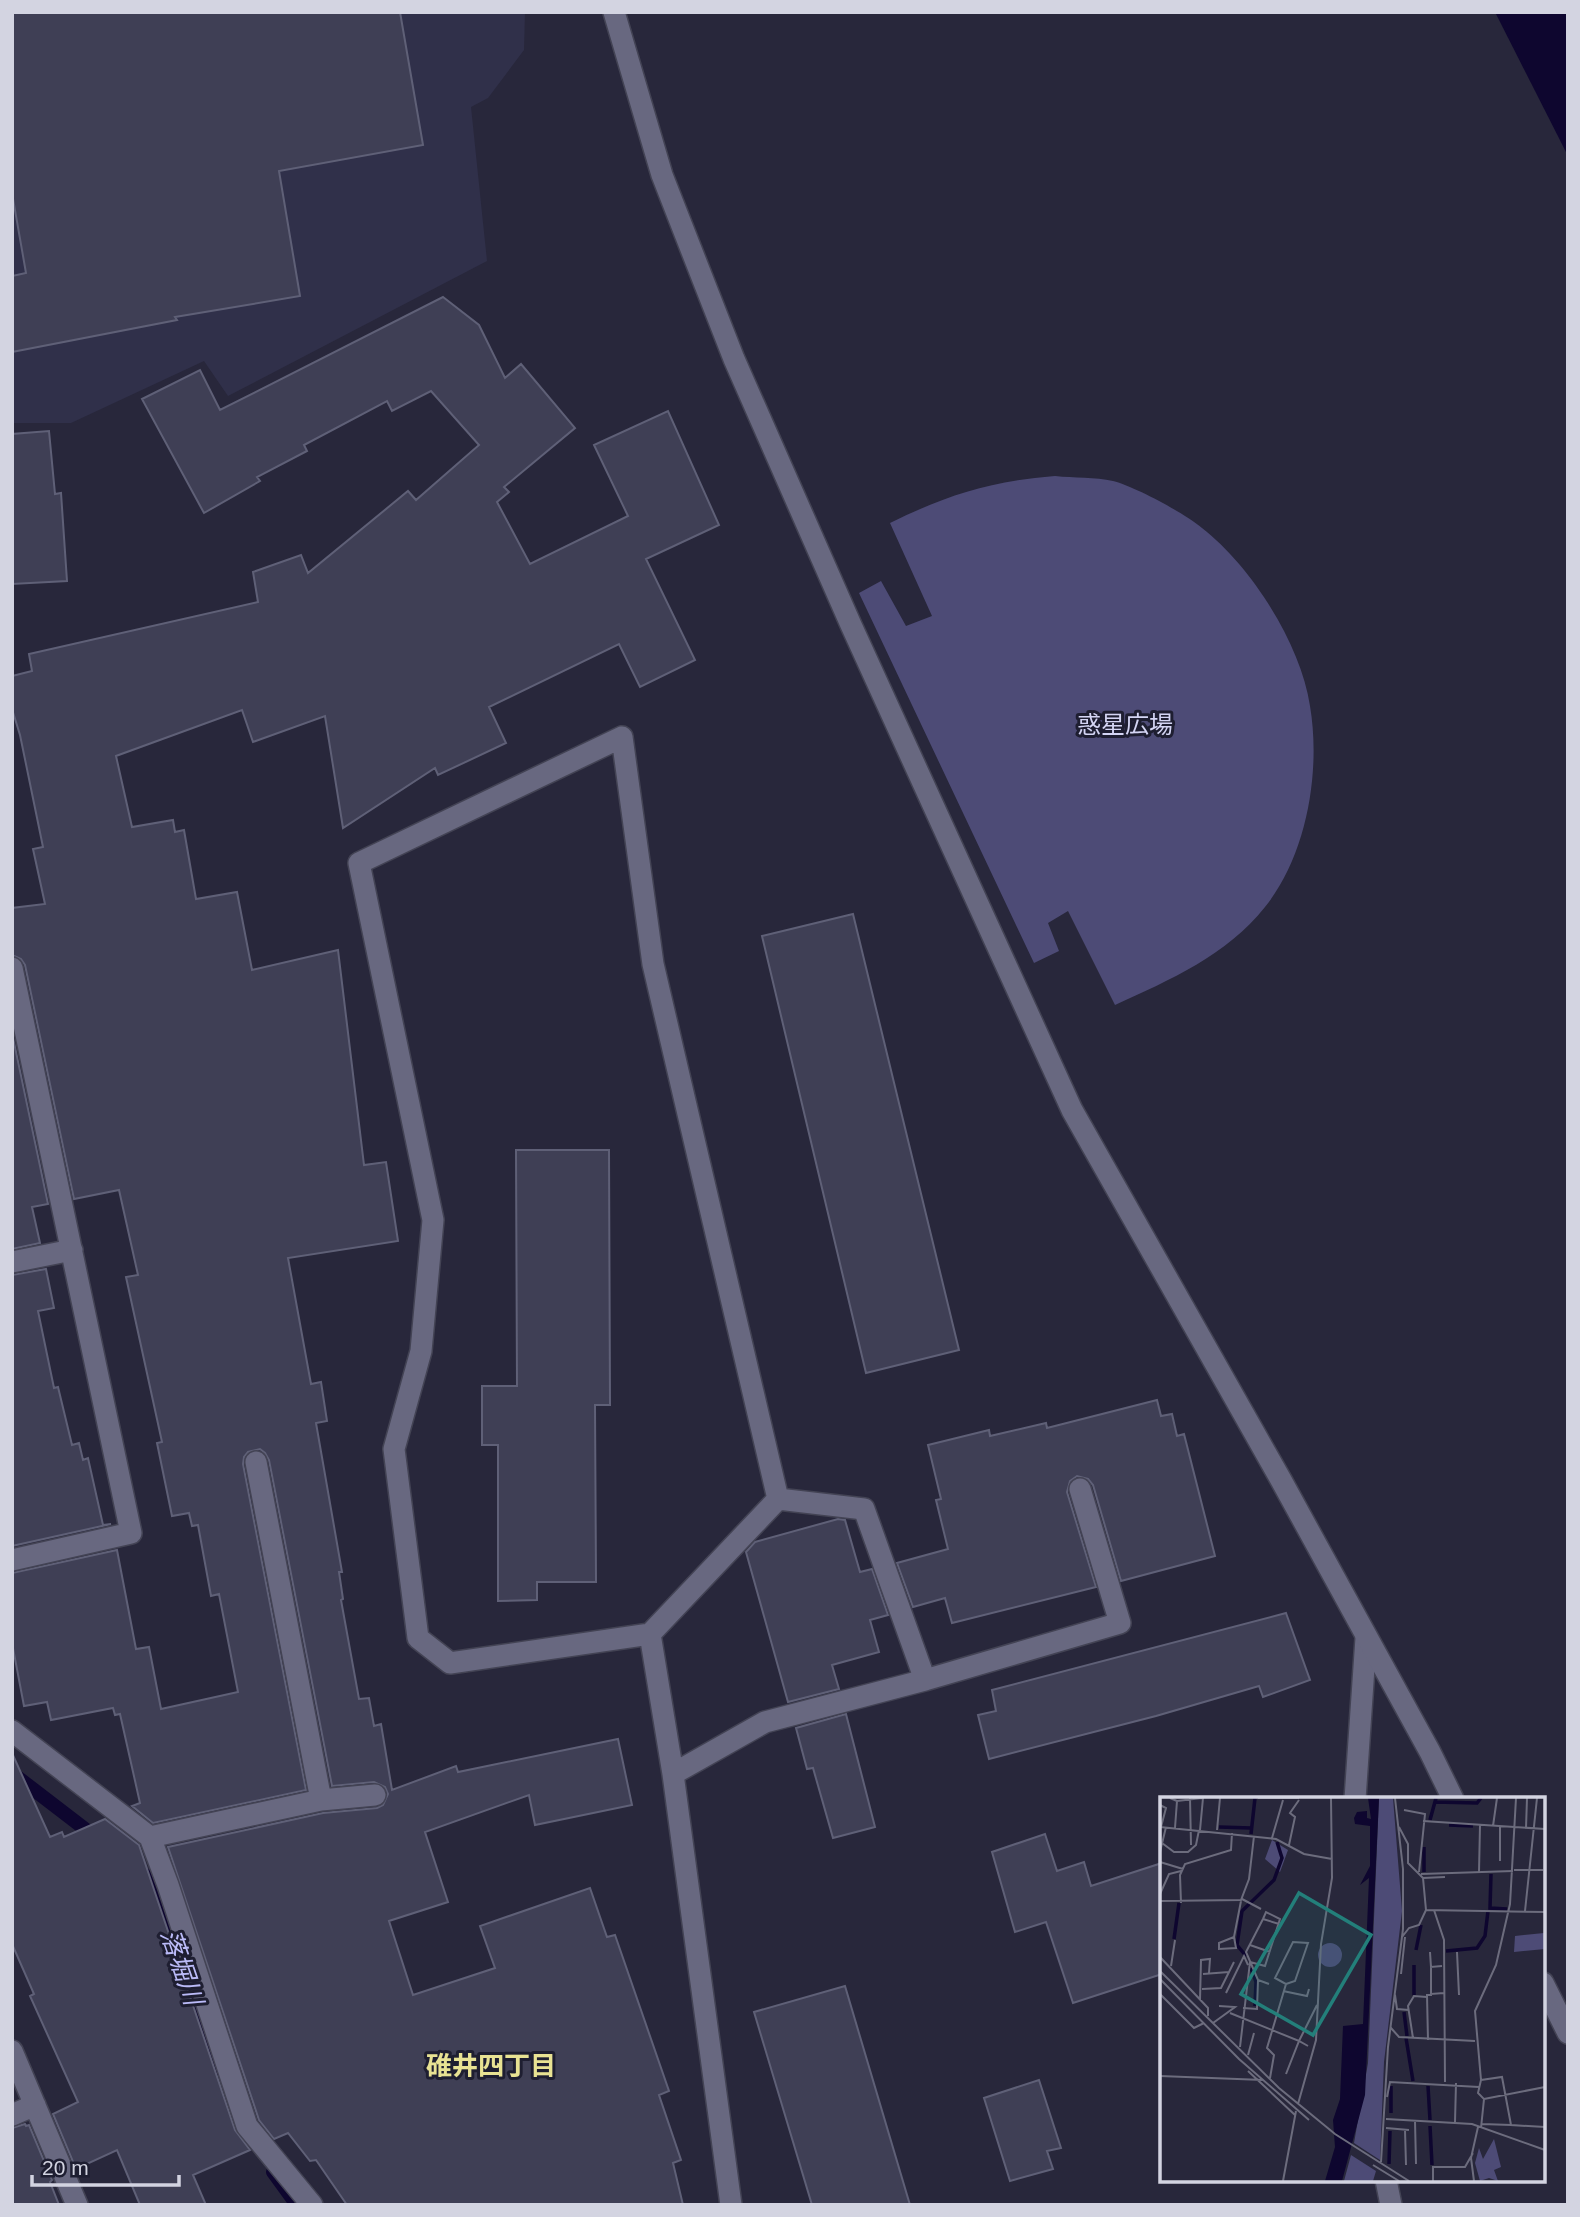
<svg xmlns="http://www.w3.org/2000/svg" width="1580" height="2217" viewBox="0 0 1580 2217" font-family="Helvetica,'Noto Sans JP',sans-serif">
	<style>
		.built { fill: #30304a }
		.green { fill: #4d4b76 }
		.water { fill: #0e062f }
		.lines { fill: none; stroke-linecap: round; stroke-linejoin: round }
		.stream { stroke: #0e062f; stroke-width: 14 }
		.building { fill: #3f3f55; stroke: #5f6077; stroke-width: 2 }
		.minor-casing { stroke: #434354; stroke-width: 24 }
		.tertiary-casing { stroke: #434354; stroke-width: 24 }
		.minor { stroke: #686880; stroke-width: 21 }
		.tertiary { stroke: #686880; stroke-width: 21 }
		.labels { text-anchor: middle; stroke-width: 6; stroke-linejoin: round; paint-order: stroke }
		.park-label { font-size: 24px; fill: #d4d5f4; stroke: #1e1e31 }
		.water-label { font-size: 26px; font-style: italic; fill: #bbbbf8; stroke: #1e1e31 }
		.neighbourhood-label { font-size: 26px; font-weight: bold; fill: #e8e293; stroke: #1e1e31 }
		.inset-river { fill: none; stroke: #0e062f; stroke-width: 3.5 }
		.inset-road { fill: none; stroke: #6c6c7d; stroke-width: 2 }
		.view { fill: #237f7a; fill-opacity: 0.15; stroke: #237f7a; stroke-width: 3.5 }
		.inset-edge { fill: none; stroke: #d3d4e1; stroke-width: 3.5 }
	</style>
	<rect width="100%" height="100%" fill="#28273b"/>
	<path class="built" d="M12 12H525L524 50 488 98 471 107 487 261 228 396 204 361 71 423H12Z"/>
	<path class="green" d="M1055 476C1074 478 1095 477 1113 481 1136 487 1184 513 1202 528 1251 566 1301 644 1310 706 1321 771 1307 855 1265 907 1227 955 1170 980 1115 1005L1068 911 1048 923 1059 951 1034 963 859 593 881 581 906 626 932 616 890 523C947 495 991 481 1055 476Z"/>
	<path class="water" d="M1495 12H1568V156Z"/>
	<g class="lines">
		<path class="stream" d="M12 1773 98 1839
			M145 1875 156 1893 217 2068
			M273 2172 297 2205"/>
	</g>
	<path class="building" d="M12 12H400L423 145 279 171 300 296 175 317 177 320 12 352V276L26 273 12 193Z
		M443 297 479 325 505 378 521 364 575 428 504 487 509 492 497 502 530 564 628 516 594 445 668 411 719 525 646 559 695 660 640 687 619 644 489 707 506 743 438 775 435 768 343 828 325 716 253 742 242 710 116 756 132 827 173 820 175 832 184 830 196 899 237 892 252 970 338 950 364 1165 386 1162 398 1241 288 1258 311 1384 321 1382 327 1421 316 1423 342 1572H339L343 1599 341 1600 359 1699 369 1698 374 1726 381 1724 392 1790 456 1766 458 1772 618 1739 632 1805 535 1825 529 1795 425 1832 448 1902 389 1921 413 1995 495 1968 480 1926 590 1888 607 1937 615 1935 669 2091 659 2095 681 2160 673 2163 683 2205H347L316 2160 310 2161 288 2133 274 2139 259 2120 168 1847 323 1813 377 1808 383 1805 388 1794 385 1787 374 1782 332 1786 269 1460 265 1453 260 1449 248 1452 244 1457 243 1464 306 1790 153 1823 132 1806 140 1803 120 1714 115 1715 113 1708 51 1720 47 1702 24 1706 12 1643V1573L117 1550 136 1649 149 1647 161 1709 238 1692 219 1594 211 1596 198 1525 192 1526 189 1513 172 1516 157 1443 162 1442 126 1277 138 1275 119 1190 74 1199 25 965 21 959 12 955V908L45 904 33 849 43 847 20 735 12 709V676L32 671 29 654 258 602 253 572 301 555 308 573 408 491 416 500 479 445 431 391 392 411 387 401 304 445 307 451 257 477 260 481 204 513 142 399 200 370 220 410Z
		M49 431 55 494 61 493 67 581 12 584V434Z
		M853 914 959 1350 866 1373 762 936Z
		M12 1033 48 1204 32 1207 40 1243 12 1249Z
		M516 1150H609L610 1405H595L596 1582H537V1600L498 1601V1445H482V1386H517Z
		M46 1269 54 1308 38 1311 54 1388 58 1387 72 1445 79 1443 83 1460 88 1458 103 1525 111 1524 12 1546V1275Z
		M1157 1400 1161 1416 1172 1414 1177 1436 1184 1434 1215 1556 1121 1581 1093 1485 1088 1479 1077 1476 1070 1481 1067 1492 1096 1587 952 1623 945 1598 913 1607 897 1563 948 1549 936 1500 941 1499 928 1445 989 1430 990 1436 1046 1423 1047 1428Z
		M838 1519 845 1520 860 1572 872 1569 888 1615 870 1620 879 1652 832 1665 839 1689 788 1702 746 1552 755 1542Z
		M1286 1613 1310 1680 1263 1697 1259 1686 1156 1716 989 1759 978 1715 996 1711 992 1690Z
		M846 1714 875 1827 833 1838 813 1768 807 1769 796 1728Z
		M12 1753 50 1837 62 1832 64 1837 105 1819 139 1845 235 2130 250 2150 193 2175 206 2205H140L117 2150 76 2169 53 2114 78 2102 30 1996 34 1994 12 1944Z
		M1045 1834 1057 1871 1084 1862 1091 1886 1162 1863V1974L1073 2003 1046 1922 1015 1932 992 1852Z
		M845 1986 910 2205H812L754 2012Z
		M1039 2080 1061 2148 1047 2151 1053 2169 1010 2181 984 2098Z
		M25 2124 26 2126 29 2125 52 2180 50 2182 59 2205H12V2128Z"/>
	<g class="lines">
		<g class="minor-casing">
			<path id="minor" d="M12 968 131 1533 12 1560
				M12 1262 72 1250
				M256 1462 321 1800
				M778 1499 864 1509 925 1680
				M650 1634 778 1499 653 964 622 737 359 863 433 1220 421 1351 394 1449 418 1638 450 1663 650 1634 673 1774 731 2205
				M12 1731 150 1837 321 1800 375 1795
				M673 1774 765 1722 925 1680 1120 1623 1080 1489
				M1355 1799 1366 1638
				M150 1837 168 1885 247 2126 312 2205
				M12 2051 77 2205
				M12 2115 35 2105
				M1386 2180 1391 2205"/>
		</g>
		<g class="tertiary-casing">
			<path id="tertiary" d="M614 12 662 175 734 359 851 625 1072 1110 1281 1480 1430 1752 1453 1799
				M1543 1983 1568 2033"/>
		</g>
		<use href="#minor" class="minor"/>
		<use href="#tertiary" class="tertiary"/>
	</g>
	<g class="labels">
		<g class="park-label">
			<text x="1125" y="733">惑星広場</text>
		</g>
		<g class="water-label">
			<text transform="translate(182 1967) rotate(71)" y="9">落堀川</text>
		</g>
		<g class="neighbourhood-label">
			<text x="491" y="2075">碓井四丁目</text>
		</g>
	</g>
	<g transform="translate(1160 1797)">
		<rect width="385" height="385" fill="#28273b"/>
		<path d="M219 1H233L242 114 224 265 220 363 194 346 208 266ZM112 43 128 53 120 75 105 62ZM384 136 385 152 354 155 355 139ZM158 158a12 12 0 1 1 24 0a12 12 0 1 1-24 0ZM334 342 341 370 334 373 338 384 329 381 320 384 315 366 319 351 323 362ZM191 358 216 374 213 384H184Z" fill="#4d4b76"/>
		<path d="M208 1H219L205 298 182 384H165L175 350 173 323 180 302 183 229 203 227 209 81 200 88 210 69V29L195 27 194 21 197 15 207 14V21L211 22Z" fill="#0e062f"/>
		<path class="inset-river" d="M274 5 317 6 321 1M270 23 276 1M289 28 313 29M59 30 91 31M91 37 95 1M264 50V75M331 77 330 111 347 112M14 142 19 106M256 153 261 128M286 154 317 151 325 139 328 114M86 159 77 148 82 114 114 83 122 61 117 45M91 171 96 185 95 209M254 198V168M244 215 247 239M246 241 253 284M268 289 270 323M231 316V289M270 329 272 368M229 367 230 334"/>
		<path class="inset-road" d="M10 1 17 4 15 31M30 1 31 48M98 1H139M17 4 42 1M0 8 6 11 1 30M244 13 265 17 259 75M263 24 385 32M333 29 337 1M0 30 116 42 144 57 172 62M239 30 248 47V66L263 81 266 113 385 115M366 31 367 1M40 33 43 1M57 33 60 1M112 41 123 3M2 46 14 55H28L36 48 39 33M129 48 135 20 130 16 139 3M0 55 6 30M340 64V29M0 65 23 72M354 73H383M319 75 320 28M261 77 353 74M263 81 285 80M0 97 9 77 21 74M82 102 101 112M0 104 81 103 89 82 94 39M21 106 20 78 25 67 71 53 72 36M274 113 284 143 285 285M365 114 377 1M74 140 76 151 59 152V146L74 140 81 104M242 140 249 131 259 128 266 113M90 148 110 155M270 155 271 170 282 169M297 155 299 198M0 160 48 211V219M90 165 105 169 120 122 106 115 103 122M11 169 15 143M271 170V197L284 196M0 174 119 291 175 337 249 384M43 177 69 175M241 177 245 140M0 182 79 262 149 323M109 187 98 183 86 155 103 122 119 127M42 192 61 191 74 165M123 194 147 199 149 192M66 196 84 159 88 168M0 197 34 231 44 226M235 198 237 212 249 213M40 203 41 163 50 162 49 176M83 211 97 212 98 183M70 216 139 244 157 208M53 226 75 210 59 209M231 231 239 240 315 244M253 241 248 209 254 199 267 200M268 243 267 198H272M80 250 90 165M88 258 94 236M88 274 135 318M126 277 139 244 148 249M0 279 103 283M110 281 114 258 107 251 126 187 115 181 133 145 148 146 135 184 126 187M321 283 342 280 351 328 385 330M227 300 230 285 319 290M324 302 385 290M138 307 156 243 161 147 172 81 171 1M226 322 312 327 385 353M255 324 256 367M295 325 296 286M322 327 351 328M226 331 249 333M321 331 324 302 318 296 321 283 315 214 336 168 350 107 356 1M245 333 246 368M221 365 228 250 243 132V72L235 1M213 368 239 384M123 384 136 314M273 384V370H305L313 356M314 384 311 361 318 330"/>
		<path class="view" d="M139 96 211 138 153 238 81 197Z"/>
		<rect width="385" height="385" class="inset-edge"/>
	</g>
	<rect width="1580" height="2217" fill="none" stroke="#d3d4e1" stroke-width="28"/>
	<path d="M32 2175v10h147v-10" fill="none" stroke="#d3d4e1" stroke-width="3.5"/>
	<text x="42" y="2175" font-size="21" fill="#d3d4e1" stroke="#1e1e31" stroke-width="5" paint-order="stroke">20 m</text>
</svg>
